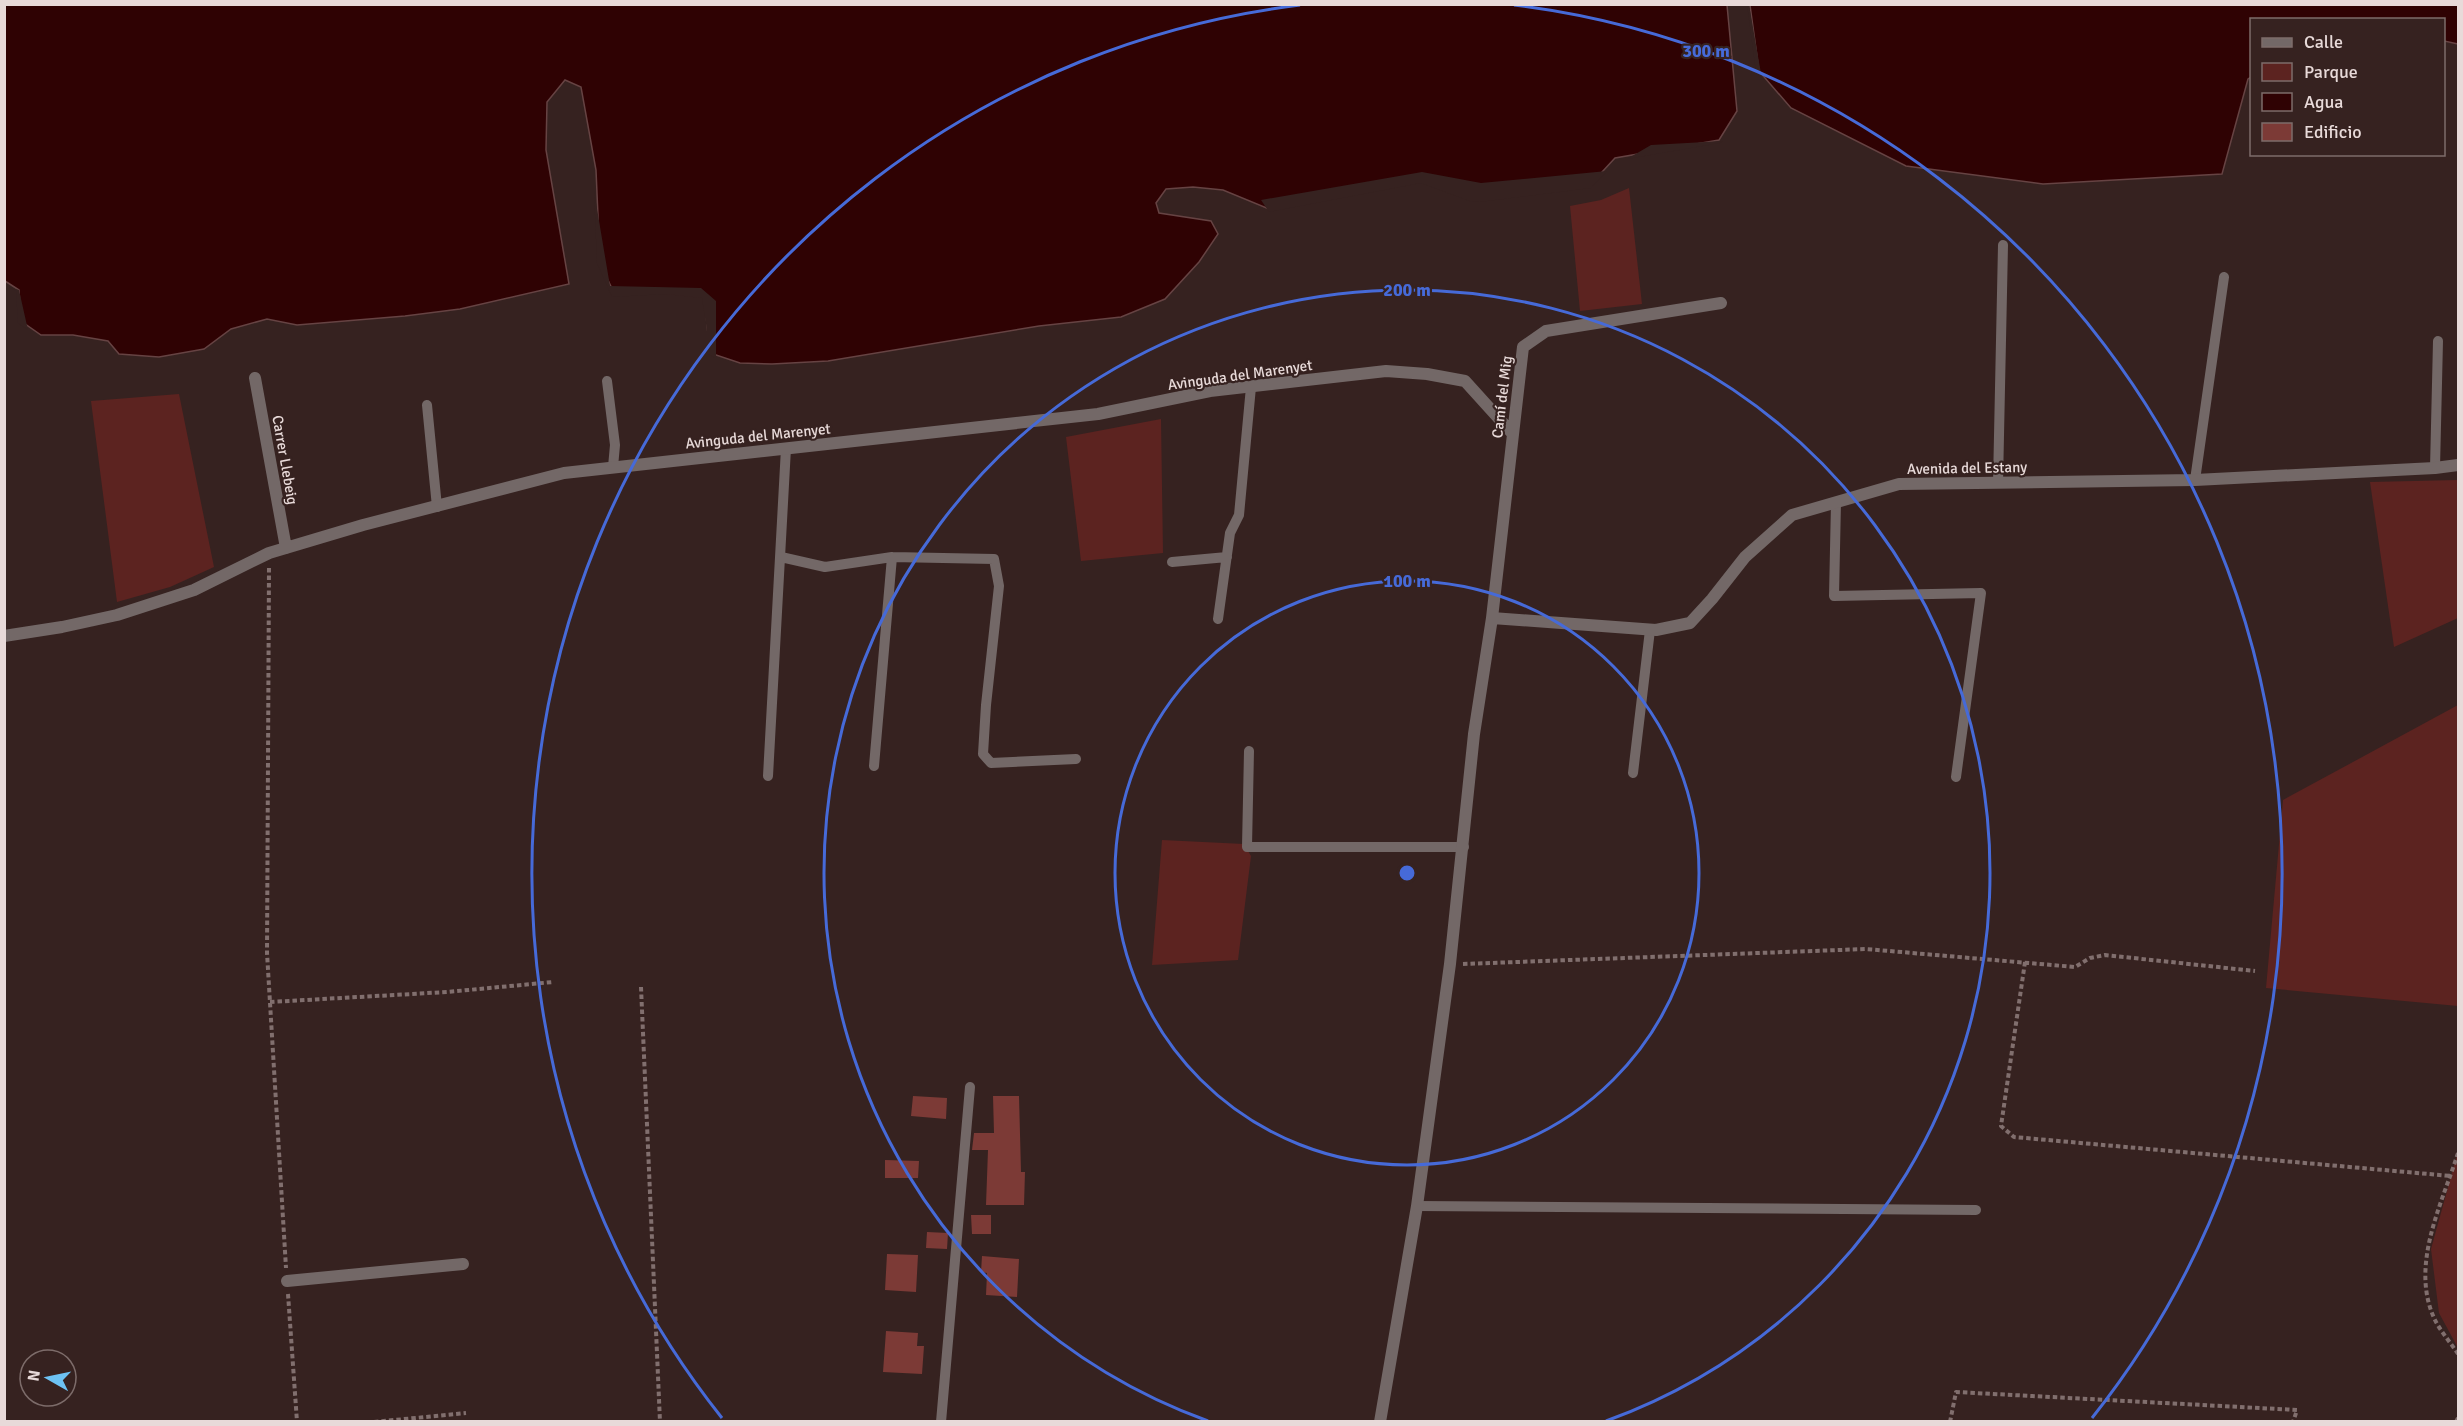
<svg xmlns="http://www.w3.org/2000/svg" width="2463" height="1426" viewBox="0 0 2463 1426" font-family="Signika,sans-serif">
	<style>
		.green { fill: #5c2320 }
		.water { fill: #2f0203; stroke: #664343; stroke-width: 1.5 }
		.pier { fill: #362220 }
		.building { fill: #7c3a36 }
		.lines { fill: none; stroke-linecap: round; stroke-linejoin: round }
		.path { stroke: #816f6e; stroke-width: 4; stroke-dasharray: 4.5 3; stroke-linecap: butt }
		.service { stroke: #736867; stroke-width: 10 }
		.minor { stroke: #736867; stroke-width: 12 }
		.ring { fill: none; stroke: #466ad8; stroke-width: 3 }
		.labels { text-anchor: middle; stroke-width: 4.5; stroke-linejoin: round; paint-order: stroke }
		.street-label { font-size: 15px; fill: #e8dad9; stroke: #362220 }
		.centre { fill: #466ad8; stroke: #362220; stroke-width: 3 }
		.ring-label { font-size: 18px; text-anchor: middle; font-weight: bold; fill: #466ad8; stroke: #362220; stroke-width: 4.5; stroke-linejoin: round; paint-order: stroke }
	</style>
	<rect width="100%" height="100%" fill="#362220"/>
	<path class="green" d="M1629 188 1642 304 1580 311 1570 206 1601 200Z
		M179 394 214 567 170 587 117 602 91 401Z
		M1161 419 1163 553 1081 561 1066 437Z
		M2458 480V618L2394 647 2370 482Z
		M2458 705V1006L2266 988 2283 800Z
		M1162 840 1244 844 1251 856 1238 960 1152 965Z
		M2458 1151V1348L2439 1313 2431 1249Z"/>
	<path class="water" d="M4 5H1727L1737 111 1719 140 1615 158 1590 185 1475 200 1421 180 1269 209 1223 190 1193 187 1166 189 1156 203 1159 213 1211 221 1218 234 1199 262 1165 299 1121 317 1039 326 828 361 772 364 740 363 710 353 704 296 666 291 615 295 600 263 596 170 581 87 565 80 547 102 546 150 569 284 460 309 405 316 297 325 267 319 231 329 204 349 159 357 119 354 108 341 73 335H41L21 321 19 290 5 281Z
		M1750 5H2458V44L2444 41V20H2252L2251 77 2248 79 2222 174 2043 184 1906 166 1791 108 1759 71Z"/>
	<path class="pier" d="M1747 5H1749L1762 79 1756 72Z
		M1723 141 1720 143 1627 159 1651 145Z
		M1607 171 1591 188 1487 201 1472 202 1421 183 1269 212 1261 200 1422 172 1481 183Z
		M594 191 610 286 701 288 716 301V358L707 354V330L702 298 666 294 612 297 597 263Z
		M9 287 19 290 28 330 18 323 16 291Z"/>
	<path class="building" d="M913 1096 947 1098 946 1119 911 1116Z
		M993 1096H1019L1021 1172H1025L1024 1205H986L988 1150H972L974 1133H994Z
		M885 1160 919 1161 918 1178H885Z
		M971 1215H991V1234H972Z
		M927 1232 948 1233 947 1249 926 1248Z
		M887 1254 918 1255 916 1292 885 1290Z
		M982 1256 1019 1259 1017 1297 986 1295 987 1273 981 1272Z
		M886 1331 918 1333 917 1346H924L922 1374 883 1372Z"/>
	<g class="lines">
		<path class="path" d="M269 568 267 953 286 1268
			M2025 962 2001 1126 2014 1137 2451 1176
			M1463 964 1866 949 2075 967 2090 958 2105 955 2255 971
			M641 987 660 1422
			M270 1002 447 992 553 982
			M2458 1153C2442 1204 2409 1266 2435 1320 2441 1332 2451 1343 2458 1354
			M288 1294 297 1422
			M374 1422 466 1413
			M1950 1422 1956 1392 2297 1410 2293 1422
			M2456 1422 2458 1418"/>
		<path class="service" d="M607 381 615 445 613 467
			M427 405 437 507
			M2435 468 2438 341
			M2195 480 2224 277
			M1998 483 2003 245
			M1836 502 1834 596 1981 593 1956 777
			M781 557 825 567 892 557 994 559 999 586 986 705 983 754 991 763 1076 759
			M1172 562 1227 557
			M1218 619 1230 533 1239 515 1251 387
			M1249 751 1247 847H1464
			M874 766 892 557
			M1633 773 1650 630
			M768 776 786 448
			M1417 1206 1976 1210
			M941 1422 970 1087"/>
		<path class="minor" d="M255 378 286 548
			M1492 618 1656 630 1690 623 1712 599 1745 557 1792 515 1899 484 2195 480 2435 468 2458 465
			M4 636 62 627 117 615 194 590 269 553 363 525 564 473 1098 414 1210 391 1386 371 1427 374 1465 381 1512 433
			M287 1281 463 1264
			M1380 1422 1417 1206 1450 964 1474 734 1492 618 1523 347 1546 331 1721 303"/>
	</g>
	<g class="ring">
		<circle cx="1407" cy="873" r="292"/>
		<path d="M1208 1421A583 583 0 1 1 1606 1421"/>
		<path d="M722 1418A875 875 0 0 1 1300 5M1514 5A875 875 0 0 1 2092 1418"/>
	</g>
	<g class="labels">
		<g class="street-label">
			<text transform="translate(1240 375) rotate(-8)" y="5">Avinguda del Marenyet</text>
			<text transform="translate(1502 397) rotate(-83)" y="5">Camí del Mig</text>
			<text transform="translate(758 436) rotate(-6)" y="5">Avinguda del Marenyet</text>
			<text transform="translate(285 460) rotate(80)" y="5">Carrer Llebeig</text>
			<text transform="translate(1967 468) rotate(-1)" y="5">Avenida del Estany</text>
		</g>
	</g>
	<circle cx="1407" cy="873" r="9" class="centre"/>
	<g class="ring-label">
		<text x="1706" y="57">300 m</text>
		<text x="1407" y="296">200 m</text>
		<text x="1407" y="587">100 m</text>
	</g>
	<rect width="2463" height="1426" fill="none" stroke="#e8dad9" stroke-width="12"/>
	<rect x="2250" y="18" width="195" height="138" fill="#362220" stroke="#7d6c6a" stroke-width="1.5"/>
	<rect x="2262" y="38" width="30" height="9" fill="#736867" stroke="#7d6c6a" stroke-width="1.5"/>
	<text x="2304" y="48" font-size="18" fill="#e8dad9">Calle</text>
	<rect x="2262" y="63" width="30" height="18" fill="#5c2320" stroke="#7d6c6a" stroke-width="1.5"/>
	<text x="2304" y="78" font-size="18" fill="#e8dad9">Parque</text>
	<rect x="2262" y="93" width="30" height="18" fill="#2f0203" stroke="#7d6c6a" stroke-width="1.5"/>
	<text x="2304" y="108" font-size="18" fill="#e8dad9">Agua</text>
	<rect x="2262" y="123" width="30" height="18" fill="#7c3a36" stroke="#7d6c6a" stroke-width="1.5"/>
	<text x="2304" y="138" font-size="18" fill="#e8dad9">Edificio</text>
	<g transform="translate(48 1378) rotate(279)"><circle r="28" fill="#362220" stroke="#7d6c6a" stroke-width="1.5"/>
	<path d="M0-4.5L10 22L0 15L-10 22Z" fill="#6dc2f3"/>
	<text y="-9" font-size="16" font-weight="bold" text-anchor="middle" fill="#e8dad9">N</text>
	</g>
</svg>
